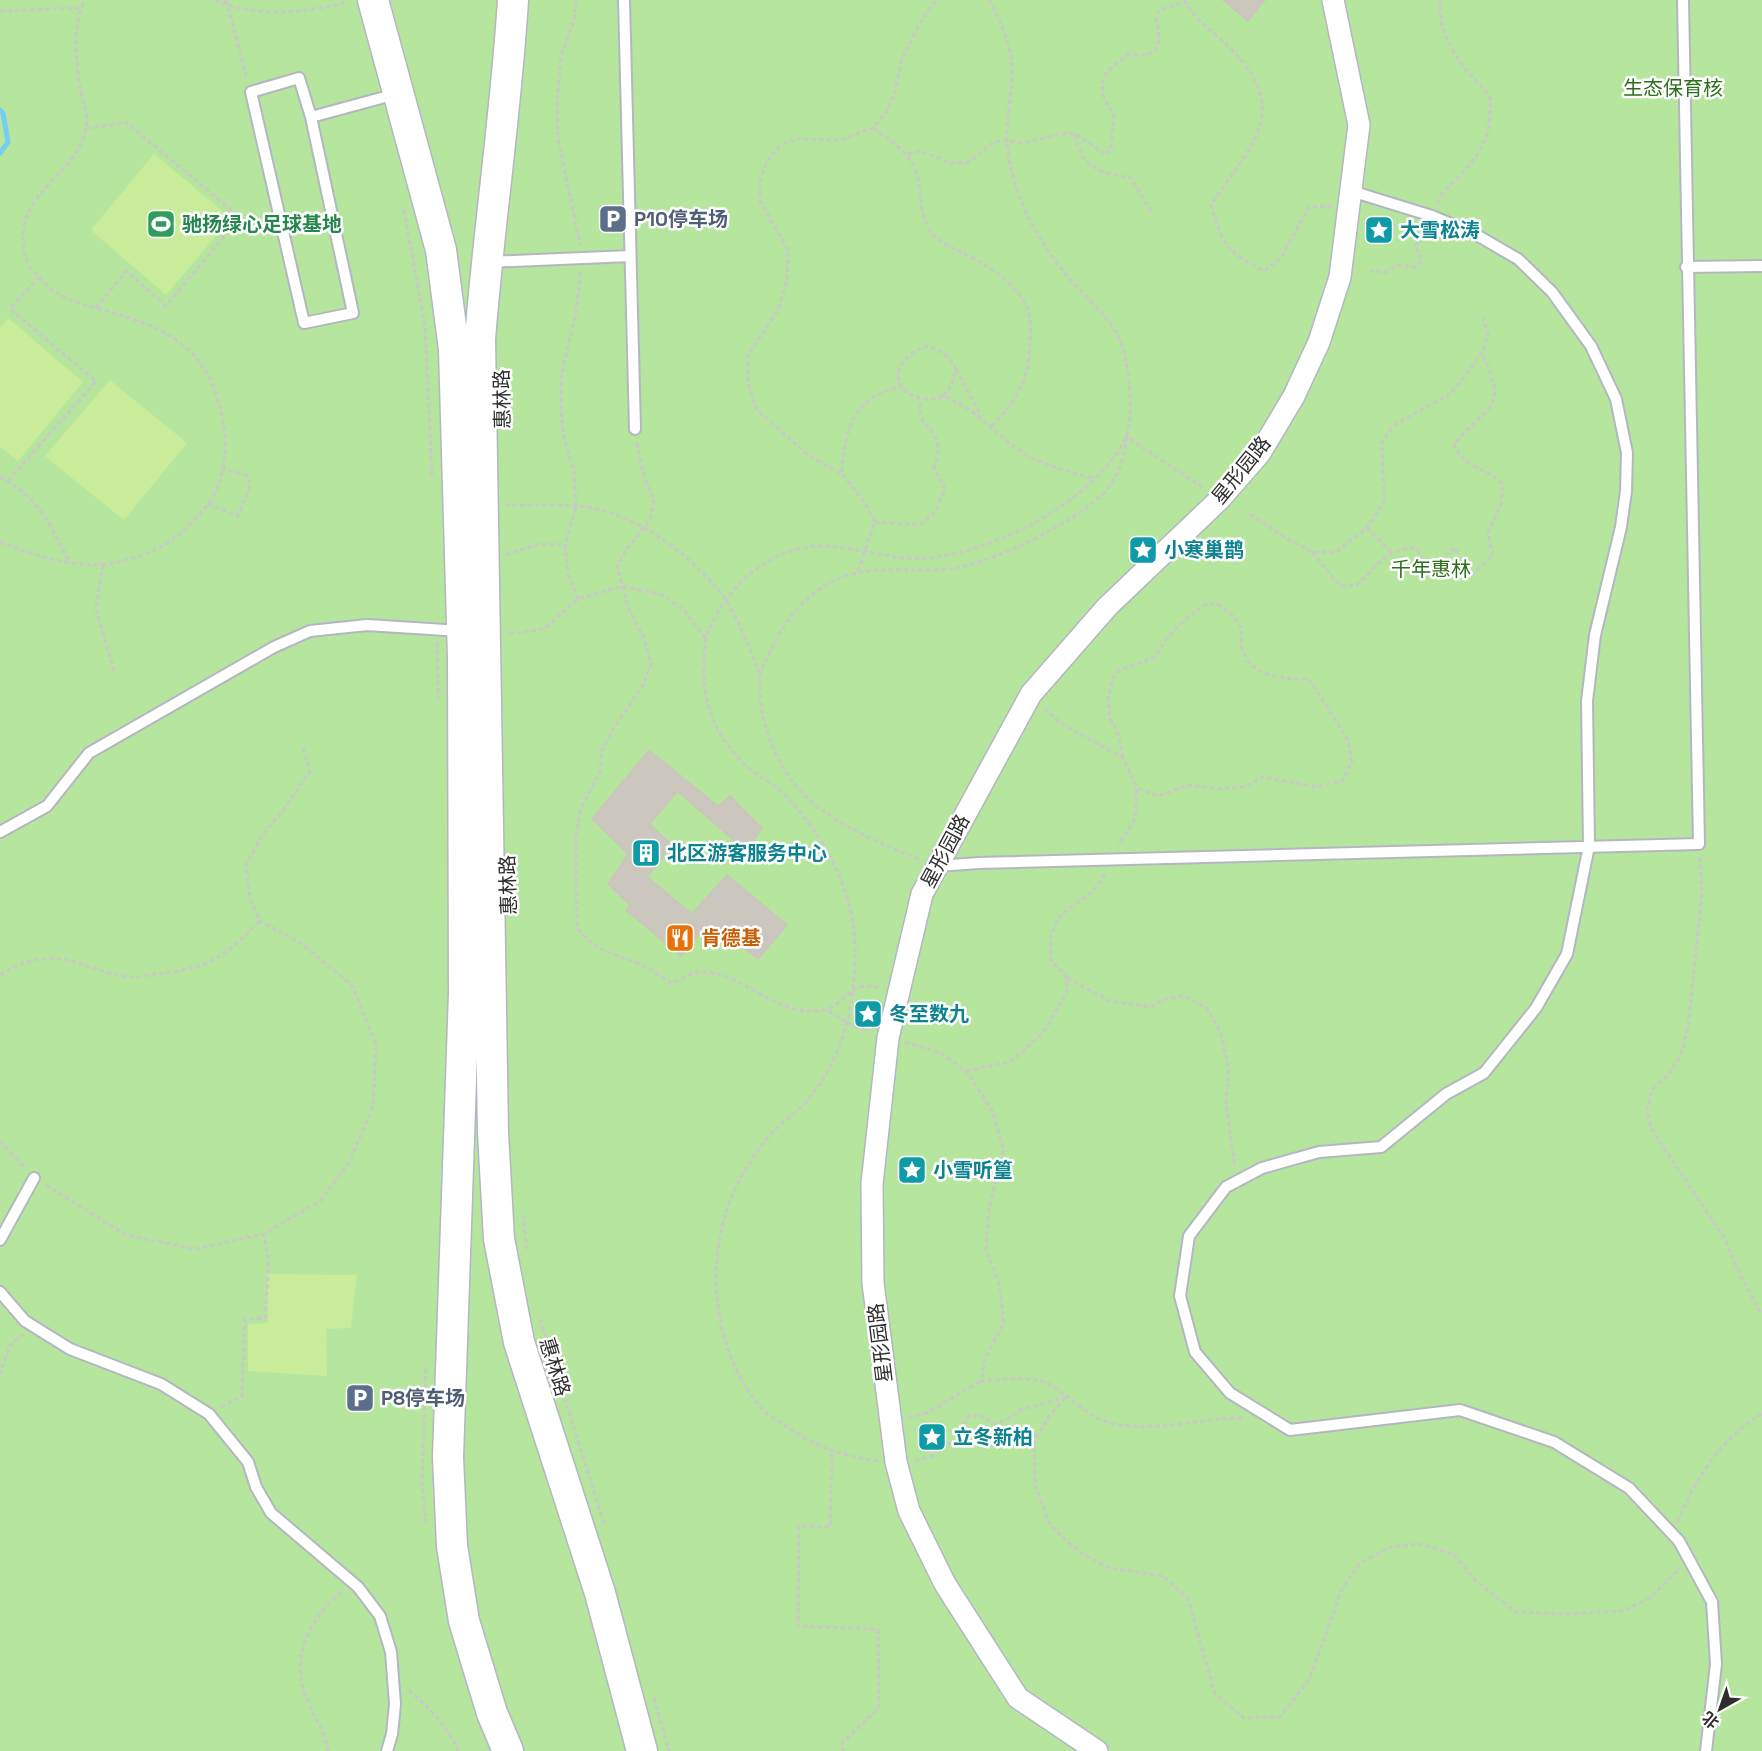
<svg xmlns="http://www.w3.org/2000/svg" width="1762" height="1751" viewBox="0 0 1762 1751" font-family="'Space Grotesk','Noto Sans SC',sans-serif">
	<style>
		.green { fill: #b6e59e }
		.pitch { fill: #c9ec9a }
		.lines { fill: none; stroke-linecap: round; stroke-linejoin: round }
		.stream { stroke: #75cff0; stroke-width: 5 }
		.building { fill: #cbc7bf; stroke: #cbc5ba; stroke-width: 1.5 }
		.lane-casing { stroke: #b4b7c1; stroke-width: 14 }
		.street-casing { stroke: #b4b7c1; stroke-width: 24 }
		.secondary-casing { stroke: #b4b7c1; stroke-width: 33 }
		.path { stroke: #c9c9c9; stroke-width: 3; stroke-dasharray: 4.5 3; stroke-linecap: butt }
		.lane { stroke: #fff; stroke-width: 10 }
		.street { stroke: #fff; stroke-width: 21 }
		.secondary { stroke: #fff; stroke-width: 30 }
		.labels { text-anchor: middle; stroke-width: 5; stroke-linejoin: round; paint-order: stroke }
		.park-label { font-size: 20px; fill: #2c6e1b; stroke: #fff }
		.service-label { font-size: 20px; font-weight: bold; fill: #4e5e75; stroke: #fff; text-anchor: start }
		.leisure-label { font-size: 20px; font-weight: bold; fill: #27864d; stroke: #fff; text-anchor: start }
		.culture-label { font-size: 20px; font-weight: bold; fill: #0d838f; stroke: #fff; text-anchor: start }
		.street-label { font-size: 20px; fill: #2e2e2e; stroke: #fff }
		.food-label { font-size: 20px; font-weight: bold; fill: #c56008; stroke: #fff; text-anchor: start }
	</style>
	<rect width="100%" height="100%" fill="#efe9e1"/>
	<path class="green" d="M0 0H1762V1751H0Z"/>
	<path class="pitch" d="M154 154 231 218 166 295 91 230Z
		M8 318 83 382 18 461 0 447V328Z
		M110 380 187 443 124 520 45 456Z
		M267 1274 357 1275 351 1328 326 1329 327 1376 248 1371V1324L268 1323Z"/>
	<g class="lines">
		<path class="stream" d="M0 110 3 113 8 142 0 153"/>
	</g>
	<path class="building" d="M1223 0H1265L1248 21Z
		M649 750 718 806 730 796 762 828 746 851 677 791 650 824 672 845 647 877 692 914 727 875 787 925 758 959 710 923 681 956 626 910 630 905 608 884 628 854 592 819Z"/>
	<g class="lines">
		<g class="lane-casing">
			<path id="lane" d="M624 0 635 429
				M299 78 311 117 353 313 304 323 251 92Z
				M311 117 396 94
				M1351 191 1432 216 1475 234 1518 259 1552 292 1591 346 1616 399 1627 453 1626 491 1621 527 1595 635 1587 701 1589 846 1567 954 1536 1008 1484 1073 1446 1094 1381 1147 1319 1152 1262 1168 1226 1187 1189 1236 1180 1296 1195 1352 1230 1393 1290 1430 1460 1410 1554 1442 1629 1488 1679 1541 1712 1602 1716 1664 1706 1751
				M489 262 630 256
				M1686 267 1762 266
				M0 832 47 806 89 753 274 647 310 631 367 625 461 631
				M937 866 979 863 1699 844 1683 0
				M0 1240 34 1178
				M0 1292 25 1321 70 1349 161 1384 209 1414 248 1462 256 1487 271 1513 358 1587 380 1616 391 1652 395 1704 392 1734 387 1751"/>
		</g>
		<g class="street-casing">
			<path id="street" d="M1097 1751 1018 1698 945 1584 909 1511 896 1462 873 1283 872 1184 888 1038 922 894 1031 694 1107 607 1220 499 1260 453 1294 396 1319 342 1340 277 1359 125 1333 0"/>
		</g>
		<g class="secondary-casing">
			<path id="secondary" d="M373 0 441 250 454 349 463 658 464 993 448 1457 452 1546 464 1621 492 1713 508 1751
				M513 0C506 113 489 225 480 339L493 1133 499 1239 519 1342 600 1593 642 1751"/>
		</g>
		<path class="path" d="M215 0C257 18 305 13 347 2
			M226 0 247 79
			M576 0 574 21 561 56 557 103 558 138 580 245
			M1184 0C1196 21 1218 35 1235 53 1293 114 1246 151 1211 205 1224 247 1225 250 1264 271L1281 258 1309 207 1332 206
			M0 11 80 8
			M87 128 127 123 258 232 269 230
			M873 128C892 142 912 153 918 178 922 195 919 210 928 227 938 246 963 251 980 262 998 273 1021 290 1028 310 1031 319 1031 333 1030 342 1028 383 1019 397 991 427
			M1076 134C1079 168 1102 173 1131 178L1152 213
			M908 154 920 151 952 163H967L994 142 1006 140 1022 143 1068 133 1076 134 1107 155 1111 149 1114 114C1093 86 1101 74 1128 54 1162 60 1161 43 1156 16L1160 10 1185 2
			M1438 203 1442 194C1475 160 1493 146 1490 95 1463 68 1438 41 1440 0
			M404 210 425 325 432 477
			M1369 271 1386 272 1398 265 1416 267 1422 260 1415 246 1430 229
			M96 308 126 271 166 306 240 218
			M956 369 980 414
			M943 396 951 386 956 369C948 354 940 350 925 346 918 350 907 355 902 363 887 391 922 406 943 396 979 409 992 433 1022 452 1043 465 1069 472 1093 478
			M637 443 644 477 654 500 651 518 625 552 617 568 630 612 644 638 651 663 643 686 613 729 602 751 600 772 581 808 576 836 577 928C596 951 608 952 635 962 648 967 660 976 672 983 681 979 694 971 702 972 744 973 771 1014 818 1011 846 1010 847 976 882 989
			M842 472C844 430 854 395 901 387
			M0 477C39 497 49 524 69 561
			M8 481 96 381 10 309 39 277
			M208 504 238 516 250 487 248 476 223 469
			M505 505C537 506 574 502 605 511 650 524 697 561 725 599 740 620 749 650 760 673
			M1250 514 1289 540 1312 552H1336L1367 528 1384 502 1382 442 1393 426 1450 394 1463 379 1482 353 1488 335 1483 318
			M875 522 919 525 934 514 945 489 934 468C950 424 913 433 921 400
			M1367 528 1391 552
			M0 542C35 556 81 571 119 562 157 553 181 538 205 508 223 487 228 453 224 427 212 348 171 329 100 309 75 302 55 297 38 276 34 271 29 267 27 261 6 196 70 183 85 133 89 119 85 107 81 93 76 69 72 21 85 0
			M1312 552 1340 586 1357 585C1377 567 1387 547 1416 548L1425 564 1435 569 1450 551 1457 548 1463 578 1471 575 1493 555 1488 533 1501 504 1503 485C1486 465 1464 471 1454 444 1489 403 1509 411 1482 353
			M506 555 539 544 565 545
			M103 565 96 609 114 671
			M858 571 875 522 864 501 842 474 808 455 756 409 749 385 747 357 779 308 787 280 788 250 760 201V182L767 161 781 145 795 139 841 140 873 128 886 113 895 92 902 59 921 21 936 0
			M578 599 568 574 565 545 576 507 574 471 564 438 561 412V376L575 318 581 270
			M509 634 544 629 578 599 622 586 663 595 685 611 705 638
			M437 643 438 699
			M1045 708 1059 722 1123 758 1137 788 1135 819 1118 845
			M1123 758 1117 730 1110 719 1108 698 1113 677 1120 670 1155 657 1167 638 1187 618 1204 605 1216 603C1225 609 1236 616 1240 625 1243 631 1240 641 1242 648 1251 678 1283 679 1309 679L1348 740 1352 762 1343 780 1317 787 1263 777 1244 787 1220 789 1188 785 1158 796 1137 788
			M1700 857 1702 893 1688 1028 1681 1054 1670 1073 1652 1090 1647 1110 1652 1130 1725 1239 1741 1277 1762 1315
			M919 859C884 845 848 830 818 807 779 777 757 724 760 675 761 668 766 661 769 654 783 623 802 597 833 581 870 563 910 573 949 569 994 563 1070 525 1103 494 1119 478 1124 458 1127 437L1205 489
			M0 975C56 941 75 968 128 977 137 978 147 975 156 974 208 969 223 958 260 921
			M1067 978 1110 1001 1150 1007 1164 999 1184 996 1206 1007 1221 1033 1229 1071 1226 1104 1235 1167
			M829 1011 849 1024 870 1032
			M905 1042 941 1053 966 1071 992 1110 1004 1150 989 1208 986 1249 999 1283 1004 1323 986 1356 981 1381C998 1380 1033 1375 1049 1384 1071 1396 1088 1419 1115 1424 1157 1432 1201 1418 1243 1418
			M966 1071 1009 1062 1026 1049 1045 1030 1067 992V978L1051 960C1051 948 1049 934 1056 923 1068 902 1096 898 1105 873
			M0 1141 25 1168
			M46 1185 126 1235 195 1249 264 1234 320 1201 350 1161 373 1106 376 1044 352 985 299 942 260 921 250 898 246 865 263 834 285 808 310 771 303 748
			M523 1215 527 1250
			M540 1319 605 1527
			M0 1375 10 1345 23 1334
			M1065 1398 1050 1415 1034 1440 1035 1485 1050 1525 1078 1551 1109 1568 1163 1576 1188 1599 1215 1694 1244 1718 1280 1717 1309 1680 1342 1589 1360 1563 1391 1547 1420 1544 1453 1554 1476 1581 1516 1612 1563 1614 1623 1611 1650 1598 1680 1568
			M221 1407 242 1396 245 1319 265 1318 269 1262 264 1235
			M909 1417 927 1413 981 1381
			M832 1453 830 1527 799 1526 798 1626 878 1629 879 1708 842 1743 843 1751
			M878 1461C841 1455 817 1448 786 1426 778 1421 769 1416 762 1409 708 1347 702 1244 743 1174 752 1158 765 1139 779 1126 788 1118 800 1110 808 1100 842 1058 853 1013 855 961 858 897 827 838 782 792 773 783 760 778 750 769 718 741 702 707 704 664 705 655 704 643 707 635 721 596 758 558 798 549 841 538 883 562 926 558 994 553 1094 501 1125 439 1135 419 1129 360 1120 340 1110 317 1086 298 1070 279 1046 251 1026 219 1015 184 1011 170 1007 150 1007 135 1007 109 1015 81 1011 56 1007 36 999 17 989 0
			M915 1461 932 1456 945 1445 962 1440 963 1426 969 1415 982 1416 995 1424 1008 1419 1020 1410 1067 1397
			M1678 1522C1694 1480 1722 1437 1762 1414
			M426 1523 422 1483 426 1365
			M409 1690C429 1708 448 1726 458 1751
			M654 1698 669 1751
			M328 1751C325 1733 317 1721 309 1704 288 1660 308 1619 344 1590"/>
		<use href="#lane" class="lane"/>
		<use href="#street" class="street"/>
		<use href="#secondary" class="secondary"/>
	</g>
	<defs>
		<g id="parking-square" transform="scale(1.5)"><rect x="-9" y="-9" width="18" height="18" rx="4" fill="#5c6f8a" stroke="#fff"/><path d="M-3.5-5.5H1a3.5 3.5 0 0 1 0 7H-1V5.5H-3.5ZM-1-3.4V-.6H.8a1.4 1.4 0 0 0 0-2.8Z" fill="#fff"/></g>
		<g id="stadium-square" transform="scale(1.5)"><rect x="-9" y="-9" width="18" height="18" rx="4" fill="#2e9e5b" stroke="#fff"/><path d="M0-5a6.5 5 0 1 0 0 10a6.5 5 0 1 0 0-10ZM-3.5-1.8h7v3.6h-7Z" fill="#fff"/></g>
		<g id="sight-square" transform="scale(1.5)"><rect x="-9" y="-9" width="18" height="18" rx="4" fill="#0f9aa8" stroke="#fff"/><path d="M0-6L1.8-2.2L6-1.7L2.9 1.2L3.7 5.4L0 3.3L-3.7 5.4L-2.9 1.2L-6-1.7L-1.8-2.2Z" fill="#fff"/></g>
		<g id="building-square" transform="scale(1.5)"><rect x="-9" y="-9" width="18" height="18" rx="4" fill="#0f9aa8" stroke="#fff"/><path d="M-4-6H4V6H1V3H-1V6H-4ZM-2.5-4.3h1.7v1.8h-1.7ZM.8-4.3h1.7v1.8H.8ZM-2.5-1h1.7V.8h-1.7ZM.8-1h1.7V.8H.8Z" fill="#fff"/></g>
		<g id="restaurant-square" transform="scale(1.5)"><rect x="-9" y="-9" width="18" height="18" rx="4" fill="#e8710a" stroke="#fff"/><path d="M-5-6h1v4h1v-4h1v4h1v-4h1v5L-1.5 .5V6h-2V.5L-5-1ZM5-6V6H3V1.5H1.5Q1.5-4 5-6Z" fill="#fff"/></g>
	</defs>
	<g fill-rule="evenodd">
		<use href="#parking-square" x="613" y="219"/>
		<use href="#stadium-square" x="161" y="224"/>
		<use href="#sight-square" x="1379" y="230"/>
		<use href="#sight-square" x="1143" y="550"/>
		<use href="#building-square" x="646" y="853"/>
		<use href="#restaurant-square" x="680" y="938"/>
		<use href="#sight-square" x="868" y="1014"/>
		<use href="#sight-square" x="912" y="1170"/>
		<use href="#parking-square" x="360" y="1398"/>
		<use href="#sight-square" x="932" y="1437"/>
	</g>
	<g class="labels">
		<g class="park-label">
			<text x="1673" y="95">生态保育核</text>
			<text x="1431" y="576">千年惠林</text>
		</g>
		<g class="service-label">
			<text x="634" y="226">P10停车场</text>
			<text x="381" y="1405">P8停车场</text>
		</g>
		<g class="leisure-label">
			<text x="182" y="231">驰扬绿心足球基地</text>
		</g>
		<g class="culture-label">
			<text x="1400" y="237">大雪松涛</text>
			<text x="1164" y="557">小寒巢鹊</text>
			<text x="667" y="860">北区游客服务中心</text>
			<text x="889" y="1021">冬至数九</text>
			<text x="933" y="1177">小雪听篁</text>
			<text x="953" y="1444">立冬新柏</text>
		</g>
		<g class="street-label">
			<text transform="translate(502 399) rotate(-91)" y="7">惠林路</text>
			<text transform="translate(1241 470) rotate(-51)" y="7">星形园路</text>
			<text transform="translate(945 851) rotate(-62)" y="7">星形园路</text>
			<text transform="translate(508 885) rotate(-92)" y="7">惠林路</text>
			<text transform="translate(880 1343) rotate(-97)" y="7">星形园路</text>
			<text transform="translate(555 1367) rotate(73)" y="7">惠林路</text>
		</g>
		<g class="food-label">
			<text x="701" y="945">肯德基</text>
		</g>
	</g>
	<g transform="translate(1720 1709) rotate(220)" stroke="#ffffff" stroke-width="4.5" paint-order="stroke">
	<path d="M0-4.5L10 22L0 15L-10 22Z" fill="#2e2e2e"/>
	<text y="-9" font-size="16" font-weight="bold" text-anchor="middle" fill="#2e2e2e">北</text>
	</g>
</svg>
